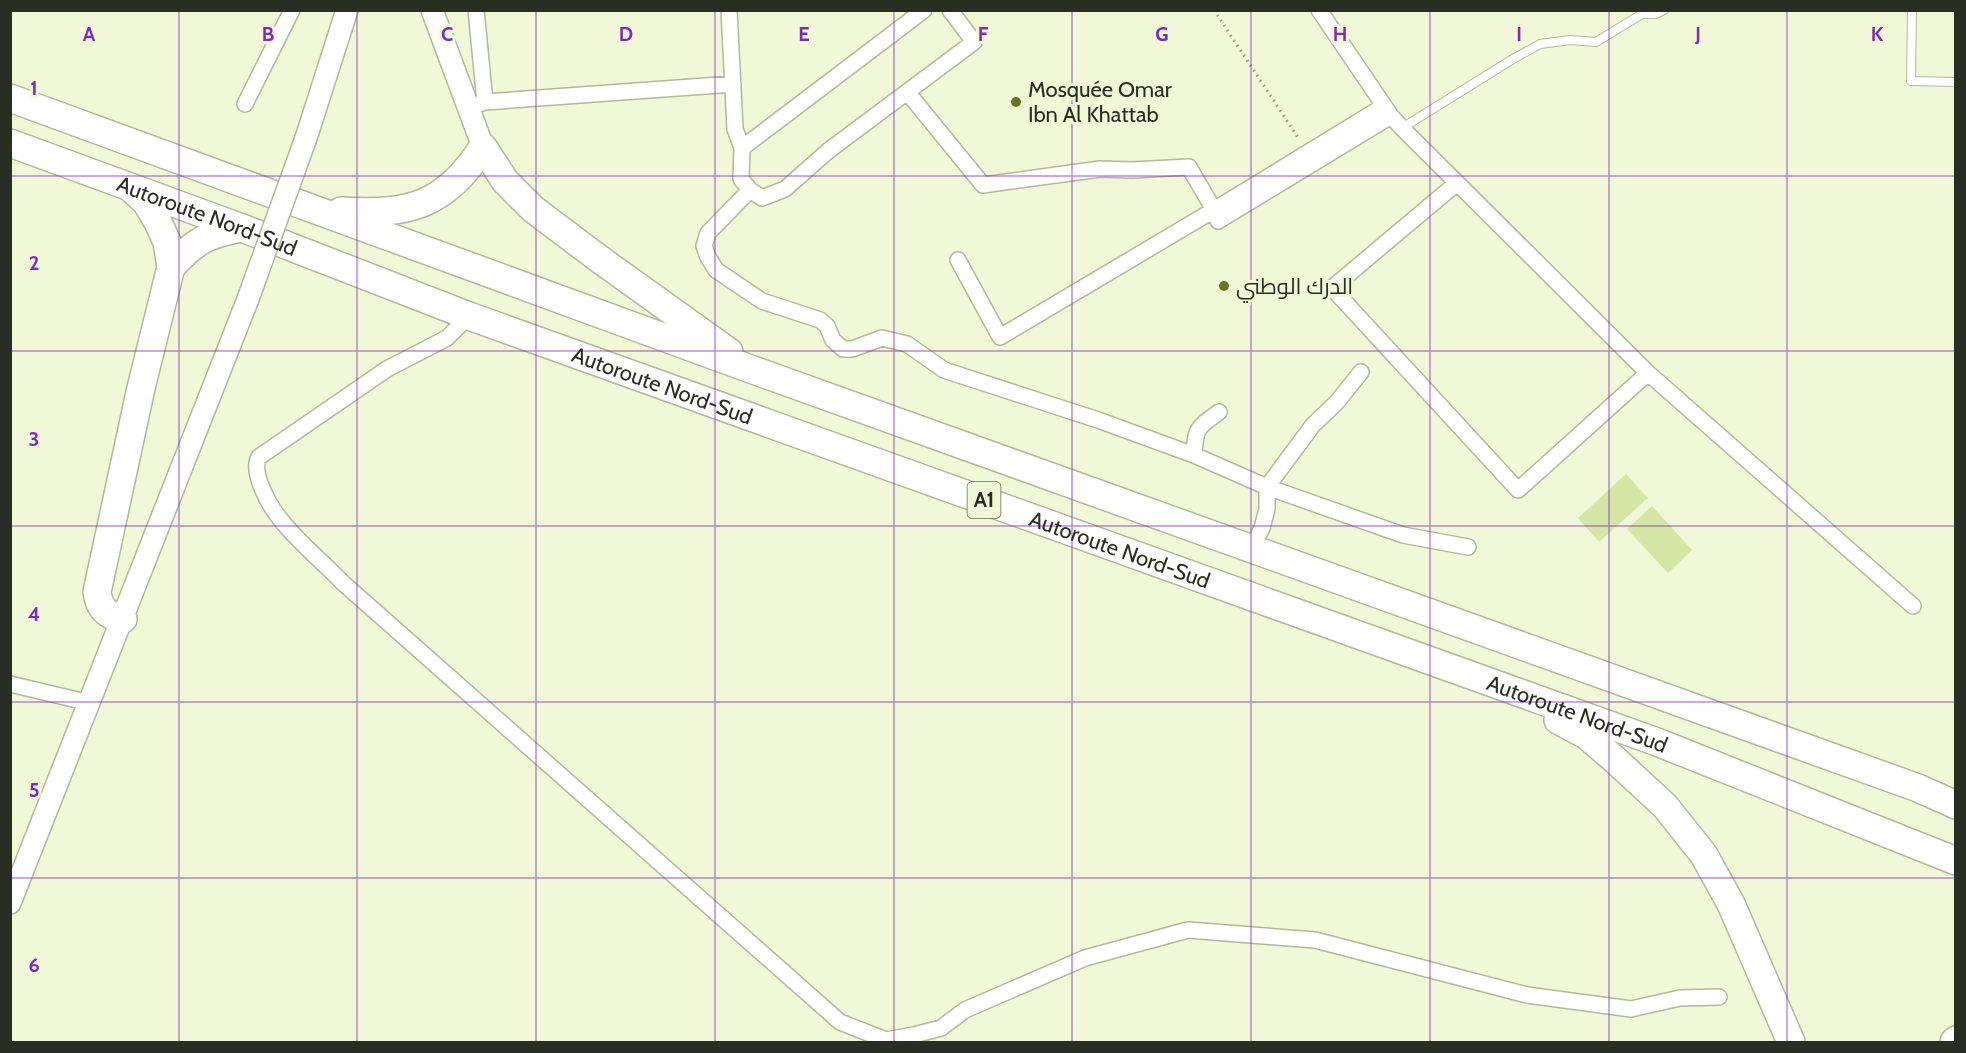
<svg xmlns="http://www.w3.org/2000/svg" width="1966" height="1053" viewBox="0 0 1966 1053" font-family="Cabin,Cairo,sans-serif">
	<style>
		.green { fill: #d5e5a3 }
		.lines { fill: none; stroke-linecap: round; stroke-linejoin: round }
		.service-casing { stroke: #b1b99a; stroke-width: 10 }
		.minor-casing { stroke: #b1b99a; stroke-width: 18 }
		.secondary-casing { stroke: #b1b99a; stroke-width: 24 }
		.motorway-casing { stroke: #b1b99a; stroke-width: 30 }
		.path { stroke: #959a84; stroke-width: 3; stroke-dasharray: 1.5 4.5; stroke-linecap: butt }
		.service { stroke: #fff; stroke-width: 8 }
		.minor { stroke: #fff; stroke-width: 15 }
		.secondary { stroke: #fff; stroke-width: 21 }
		.motorway { stroke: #fff; stroke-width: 27 }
		.secondary-bridge-casing { stroke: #b1b99a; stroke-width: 24; stroke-linecap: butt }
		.secondary-bridge { stroke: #fff; stroke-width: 21 }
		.grid { fill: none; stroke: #7b2cbf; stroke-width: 1.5; stroke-opacity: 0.55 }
		.poi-dot { fill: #667522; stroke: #f0f8d8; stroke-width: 2 }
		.labels { text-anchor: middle; stroke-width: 6; stroke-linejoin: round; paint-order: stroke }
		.shield { fill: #f0f8d8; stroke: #656a58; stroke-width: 1.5 }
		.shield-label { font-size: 21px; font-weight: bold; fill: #2a2d21 }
		.poi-label { font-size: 22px; fill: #2a2d21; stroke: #f0f8d8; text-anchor: start }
		.street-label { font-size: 22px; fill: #2a2d21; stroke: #f0f8d8 }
		.grid-label { font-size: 20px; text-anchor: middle; font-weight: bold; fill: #7b2cbf; stroke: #f0f8d8; stroke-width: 6; stroke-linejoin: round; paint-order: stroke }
	</style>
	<rect width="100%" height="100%" fill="#f0f8d8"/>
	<path class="green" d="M1626 474 1648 498 1599 542 1578 518Z
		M1652 506 1692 550 1668 573 1627 529Z"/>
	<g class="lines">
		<g class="service-casing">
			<path id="service" d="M1912 10 1911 81 1956 82
				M1402 128 1513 59 1540 44 1570 40 1596 42 1642 14H1656L1664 10"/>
		</g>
		<g class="minor-casing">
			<path id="minor" d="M476 10 485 102 476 105
				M729 10 735 129 742 148 924 10
				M1319 10 1391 116 1402 128 1648 373 1913 606
				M908 93 983 185 1100 169 1132 170 1189 167 1214 210 1218 221 1391 116
				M485 102 733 84
				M245 104 292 10
				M742 148 741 179 750 190 762 198 785 189 828 151 974 42 950 10
				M1457 183 1332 288 1518 490 1648 373
				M750 190 708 233 704 246 708 257 716 270 762 301 820 320 827 326 833 340 843 349H852L882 338 907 344 944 370 1098 420 1194 455 1267 487 1403 535 1468 547
				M958 260 1000 337 1214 210 1384 106
				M469 316 447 338 387 369 259 457C250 472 270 507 281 520 297 541 324 563 343 583L840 1022 886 1040 914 1035 941 1028 965 1010 1085 958 1188 930 1315 940 1527 995 1631 1009 1680 998 1719 997
				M1194 455C1196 427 1196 429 1219 412
				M1252 548 1262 528 1267 509V487L1313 425 1337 402 1361 372
				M10 684 90 703"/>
		</g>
		<g class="secondary-casing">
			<path id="secondary" d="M432 10 483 147
				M306 138 347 10
				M10 903 248 299"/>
		</g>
		<g class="motorway-casing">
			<g id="motorway">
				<path d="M10 98 745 367 1918 788 1956 805"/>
				<path id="s1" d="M10 143 242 228 469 316 1657 742 1956 861"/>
				<path d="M341 211C409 215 445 206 483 147L505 181 533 209 598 258 729 352"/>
				<path d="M171 267C195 241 207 234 242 228"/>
				<path d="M123 619C107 616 99 608 97 592L141 388 171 267 167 242 158 222 146 202 132 189"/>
				<path d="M1558 720 1586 735 1613 758 1665 806 1704 855 1731 904 1791 1042"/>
				<path d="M1954 1042 1956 1040"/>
			</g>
		</g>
		<path class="path" d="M1214 10 1299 139"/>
		<use href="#service" class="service"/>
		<use href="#minor" class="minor"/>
		<use href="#secondary" class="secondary"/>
		<use href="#motorway" class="motorway"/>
		<g class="secondary-bridge-casing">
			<path id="secondary-bridge" d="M248 299 306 138"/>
		</g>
		<use href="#secondary-bridge" class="secondary-bridge"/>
	</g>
	<path class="grid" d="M179 10V1042M357 10V1042M536 10V1042M715 10V1042M894 10V1042M1072 10V1042M1251 10V1042M1430 10V1042M1609 10V1042M1787 10V1042M10 176H1956M10 351H1956M10 526H1956M10 702H1956M10 878H1956"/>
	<g class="poi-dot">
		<circle cx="1016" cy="102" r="6"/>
		<circle cx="1224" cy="286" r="6"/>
	</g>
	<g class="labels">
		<rect class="shield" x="967.5" y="482" width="33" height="36" rx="4.5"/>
		<g class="shield-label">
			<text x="984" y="507">A1</text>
		</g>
		<g class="poi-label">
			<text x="1028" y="97">Mosquée Omar<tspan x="1028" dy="25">Ibn Al Khattab</tspan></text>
			<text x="1236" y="294">الدرك الوطني</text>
		</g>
		<g class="street-label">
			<text dy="8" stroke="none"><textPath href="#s1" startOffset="210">Autoroute Nord-Sud</textPath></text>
			<text dy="8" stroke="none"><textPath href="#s1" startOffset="696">Autoroute Nord-Sud</textPath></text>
			<text dy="8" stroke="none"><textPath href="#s1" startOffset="1182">Autoroute Nord-Sud</textPath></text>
			<text dy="8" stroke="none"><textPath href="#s1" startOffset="1668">Autoroute Nord-Sud</textPath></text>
		</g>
	</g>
	<g class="grid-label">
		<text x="89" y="41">A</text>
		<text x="268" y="41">B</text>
		<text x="447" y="41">C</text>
		<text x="626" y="41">D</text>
		<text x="804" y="41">E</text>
		<text x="983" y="41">F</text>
		<text x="1162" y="41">G</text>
		<text x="1340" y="41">H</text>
		<text x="1519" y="41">I</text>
		<text x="1698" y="41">J</text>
		<text x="1877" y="41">K</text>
		<text x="34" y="95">1</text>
		<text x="34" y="270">2</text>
		<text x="34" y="446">3</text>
		<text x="34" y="621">4</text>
		<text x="34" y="797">5</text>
		<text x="34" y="972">6</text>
	</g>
	<rect width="1966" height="1053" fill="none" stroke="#2a2d21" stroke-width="24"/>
</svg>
